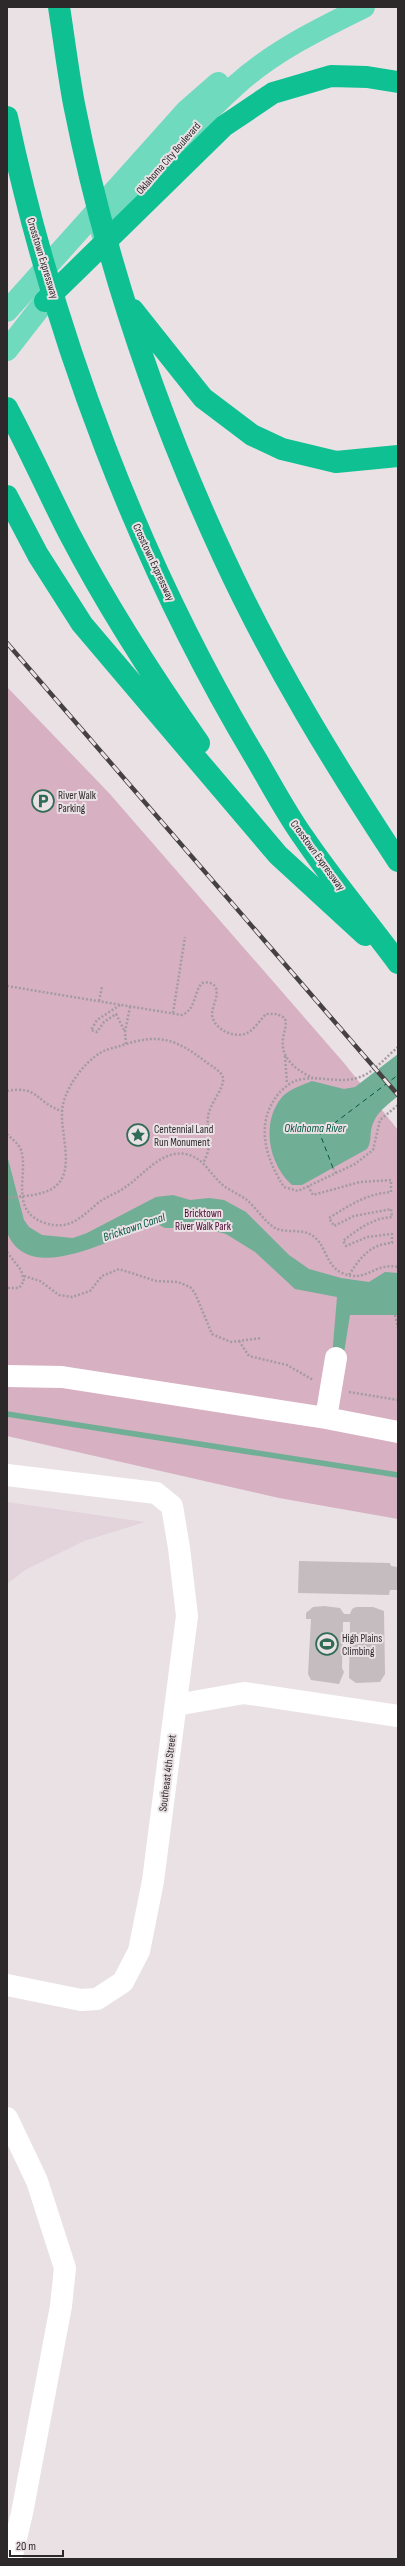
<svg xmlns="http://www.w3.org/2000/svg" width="405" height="2566" viewBox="0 0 405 2566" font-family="'Sofia Sans Condensed',sans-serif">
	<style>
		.built { fill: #e3d3da }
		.green { fill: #d7b0c2 }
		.water { fill: #70ae96 }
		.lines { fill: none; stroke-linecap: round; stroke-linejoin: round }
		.stream { stroke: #70ae96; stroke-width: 5.5 }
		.ferry { stroke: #015841; stroke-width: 1; stroke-dasharray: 5 4; stroke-linecap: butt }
		.building { fill: #c5bcc0 }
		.path { stroke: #a39b9f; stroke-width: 2.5; stroke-dasharray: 2 2; stroke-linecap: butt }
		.minor { stroke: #fff; stroke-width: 22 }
		.major { stroke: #6fdabe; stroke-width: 22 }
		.highway { stroke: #0fc192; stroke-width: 22 }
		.rail-casing { stroke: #454143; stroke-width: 4.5 }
		.rail { stroke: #eae1e5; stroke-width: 3; stroke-dasharray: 9; stroke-linecap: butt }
		.labels { text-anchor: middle; stroke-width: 4; stroke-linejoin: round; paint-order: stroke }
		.street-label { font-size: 11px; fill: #2d292b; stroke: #eae1e5 }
		.poi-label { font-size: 11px; fill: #2d292b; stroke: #eae1e5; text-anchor: start }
		.park-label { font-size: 11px; fill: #4a0932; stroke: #eae1e5 }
		.water-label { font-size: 12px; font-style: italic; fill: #015841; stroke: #eae1e5 }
	</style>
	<rect width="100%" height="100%" fill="#eae1e5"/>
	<path class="built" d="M7 1502 145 1522 84 1541 25 1570 7 1584Z"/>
	<path class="green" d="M7 687 109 793 344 1063 398 1130V1519L279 1498 7 1436Z"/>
	<path class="water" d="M398 1054V1096C385 1107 374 1114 371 1131 370 1138 371 1143 367 1149L302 1185H292C268 1164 261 1122 282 1097 289 1089 303 1085 312 1081L344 1089 355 1087Z
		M7 1155 24 1220 29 1227 42 1235 73 1238 87 1233 156 1197 173 1195 190 1200 209 1198 224 1200 246 1212 289 1255 309 1269 341 1278 369 1282 385 1272 398 1273V1315H350L343 1359 332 1357 337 1297 295 1289 255 1252 226 1234 192 1225 182 1228H165L157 1224C121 1232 35 1287 9 1237 3 1226 7 1170 7 1155Z"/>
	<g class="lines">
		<path class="stream" d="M7 1414 398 1475"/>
		<path class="ferry" d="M333 1168 320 1134 398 1075"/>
	</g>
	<path class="building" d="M299 1561 390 1563 391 1566 398 1567V1590H390L389 1595 298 1593Z
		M324 1606 340 1608 344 1614H350L352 1609 356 1607H373L384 1611 385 1674 380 1682 356 1683 349 1678 350 1622H343L342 1668 344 1672 339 1684 311 1680 308 1674 311 1619H306V1613L313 1607Z"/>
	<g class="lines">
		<path class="path" d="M7 986 182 1015C196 1009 193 994 202 983 207 982 213 982 216 988 219 996 212 1006 212 1015 214 1030 236 1040 249 1032 255 1028 261 1019 266 1014H277L285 1018C287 1027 284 1031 283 1039 280 1059 298 1071 313 1078
			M99 1001 102 987
			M120 1005 97 1020 91 1030 97 1032 104 1022 116 1014 125 1032
			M173 1013 185 937
			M126 1044 125 1032 130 1007
			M398 1047C387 1056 373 1073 360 1077 341 1084 322 1076 303 1079 293 1080 286 1086 280 1092 254 1122 265 1157 284 1187L298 1191 355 1164 373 1150 380 1120 398 1105
			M285 1056 287 1084
			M7 1091C39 1085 36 1103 62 1111
			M7 1134C12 1139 18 1143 21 1150 29 1173 8 1211 45 1223 70 1231 81 1217 98 1203 107 1196 118 1193 127 1186 144 1174 162 1150 185 1154 204 1157 210 1175 224 1186 231 1191 240 1195 247 1200 256 1208 263 1219 272 1226 283 1235 301 1227 313 1236 326 1245 326 1266 342 1273 366 1284 374 1262 398 1267
			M333 1168 336 1173
			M308 1186 313 1195 360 1182 391 1180V1192C366 1194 350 1205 329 1218L334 1226 354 1216 391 1209 392 1217C373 1218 358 1229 343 1241L346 1246 367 1237 392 1234V1243C370 1244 360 1258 349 1275
			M7 1198C21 1196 46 1196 57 1185 74 1169 61 1134 62 1113 62 1092 83 1063 100 1053 106 1049 115 1048 123 1045 159 1033 176 1039 206 1062 211 1066 222 1071 223 1078 225 1088 209 1104 208 1117 206 1136 214 1144 203 1163
			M7 1252 21 1270 24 1281 19 1288H7
			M24 1276 40 1281 59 1295 72 1297 90 1291 102 1276 119 1269 156 1281 178 1282 190 1287 195 1293 212 1334 231 1342 261 1338
			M395 1315 398 1328
			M239 1341 249 1356 287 1365 313 1380
			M349 1392 398 1400"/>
		<path class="minor" d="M7 1376 62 1377 326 1418 398 1432
			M326 1418 336 1358
			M7 1475 156 1493 172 1506 179 1548 187 1616 153 1881 139 1951 123 1982 97 1999 81 2000 7 1985
			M176 1705 244 1693 398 1716
			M7 2118 37 2181 65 2268 61 2306 22 2513 11 2559"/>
		<path class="major" d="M102 233C145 184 186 130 235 86 272 52 319 29 364 7
			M7 311 186 111 218 83
			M7 350 56 287"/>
		<path class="highway" d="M59 7C64 39 68 72 74 104 105 260 157 414 224 558 273 664 334 764 398 861
			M7 117C54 337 139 564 255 757 271 784 286 813 304 838 333 881 367 921 398 963
			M45 301 224 126 273 93 331 76 367 77 398 82
			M133 310 203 398 252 435 282 449 336 462 398 456
			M7 408C29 449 48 492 69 533 107 606 152 676 199 743
			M7 496 38 555 82 624 278 855 365 935"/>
		<g class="rail-casing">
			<path id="rail" d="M7 643 398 1095"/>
		</g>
		<use href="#rail" class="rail"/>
	</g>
	<defs>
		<g id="parking-ring" transform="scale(1.15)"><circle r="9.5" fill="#eae1e5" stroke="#2f6b55" stroke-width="1.5"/><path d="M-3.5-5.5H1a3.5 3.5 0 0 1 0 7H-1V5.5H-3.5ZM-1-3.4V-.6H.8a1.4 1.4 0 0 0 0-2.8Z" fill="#2f6b55"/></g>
		<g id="sight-ring" transform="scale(1.15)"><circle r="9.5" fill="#eae1e5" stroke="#2f6b55" stroke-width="1.5"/><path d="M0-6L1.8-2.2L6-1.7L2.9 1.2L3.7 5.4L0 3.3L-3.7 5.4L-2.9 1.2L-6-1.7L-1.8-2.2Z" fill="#2f6b55"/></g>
		<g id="stadium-ring" transform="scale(1.15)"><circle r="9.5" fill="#eae1e5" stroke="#2f6b55" stroke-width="1.5"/><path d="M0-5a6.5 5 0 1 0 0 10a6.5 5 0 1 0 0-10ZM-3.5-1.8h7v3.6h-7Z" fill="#2f6b55"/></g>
	</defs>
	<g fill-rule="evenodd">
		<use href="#parking-ring" x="43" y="801"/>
		<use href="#sight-ring" x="138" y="1135"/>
		<use href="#stadium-ring" x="327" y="1644"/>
	</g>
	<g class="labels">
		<g class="street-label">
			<text transform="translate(168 158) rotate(-49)" y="4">Oklahoma City Boulevard</text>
			<text transform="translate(43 258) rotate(73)" y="4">Crosstown Expressway</text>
			<text transform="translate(154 562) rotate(65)" y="4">Crosstown Expressway</text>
			<text transform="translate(318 855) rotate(54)" y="4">Crosstown Expressway</text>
			<text transform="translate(167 1773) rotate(-83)" y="4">Southeast 4th Street</text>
		</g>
		<g class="poi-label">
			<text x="58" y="799">River Walk<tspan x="58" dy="13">Parking</tspan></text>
			<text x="154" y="1133">Centennial Land<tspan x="154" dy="13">Run Monument</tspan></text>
			<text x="342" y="1642">High Plains<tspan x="342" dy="13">Climbing</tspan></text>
		</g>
		<g class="park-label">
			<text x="203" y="1217">Bricktown<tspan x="203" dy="13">River Walk Park</tspan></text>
		</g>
		<g class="water-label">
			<text x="315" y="1132">Oklahoma River</text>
			<text transform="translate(134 1227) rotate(-19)" y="4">Bricktown Canal</text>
		</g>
	</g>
	<rect width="405" height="2566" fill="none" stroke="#2d292b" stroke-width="16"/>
	<path d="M10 2550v6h53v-6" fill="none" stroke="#2d292b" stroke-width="2"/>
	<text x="16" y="2550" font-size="12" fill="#2d292b" stroke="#eae1e5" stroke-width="3" paint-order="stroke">20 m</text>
</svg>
